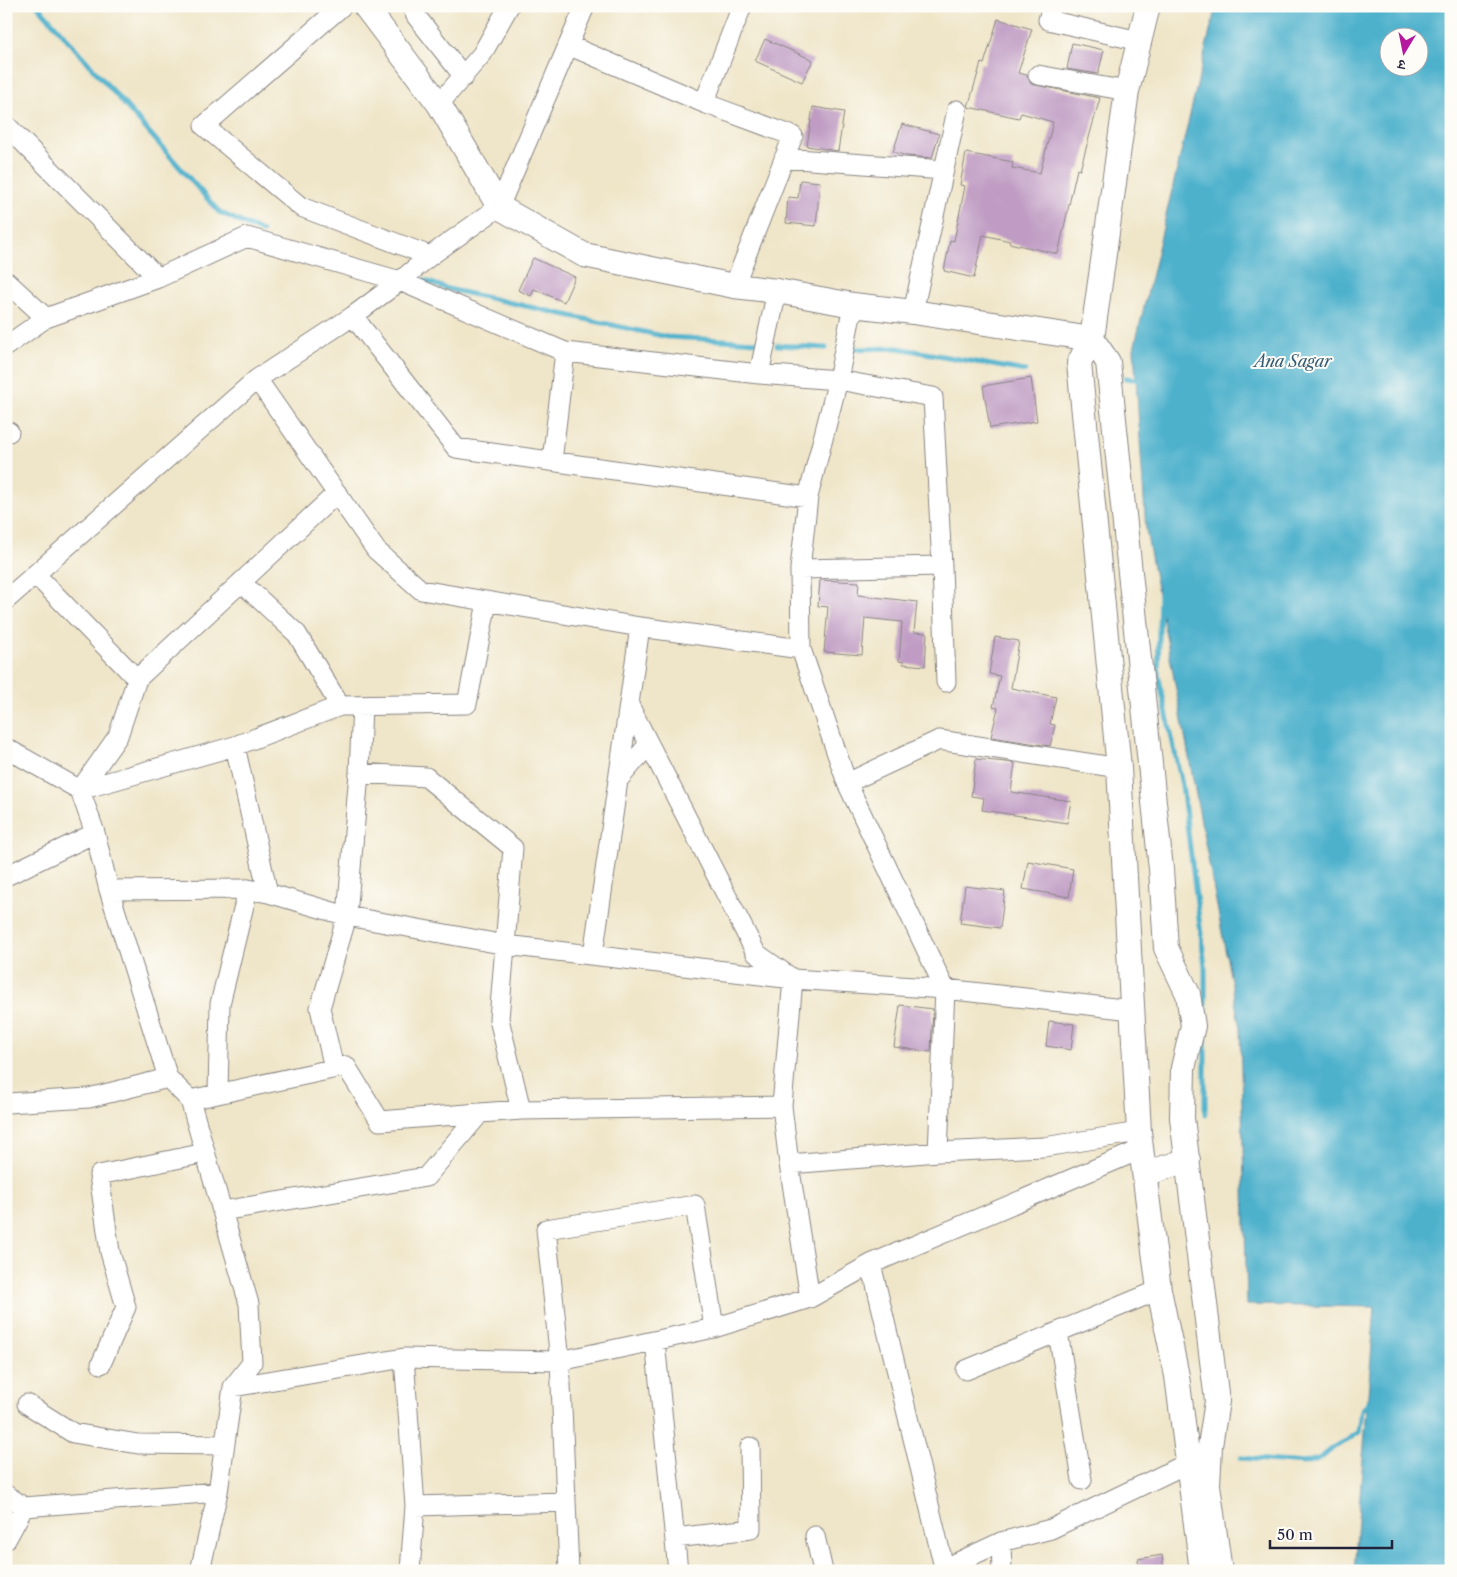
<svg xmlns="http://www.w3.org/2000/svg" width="1457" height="1577" viewBox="0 0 1457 1577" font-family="'Libre Caslon Text','Noto Serif Devanagari',serif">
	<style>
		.water { fill: #4db1cc; stroke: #386a84; fill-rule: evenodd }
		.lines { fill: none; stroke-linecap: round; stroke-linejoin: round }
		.stream { stroke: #4db1cc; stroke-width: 5 }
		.building { fill: #c09cc4 }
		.minor-casing { stroke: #888482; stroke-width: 21 }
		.tertiary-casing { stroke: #888482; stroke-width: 26 }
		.minor { stroke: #fff; stroke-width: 19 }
		.tertiary { stroke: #fff; stroke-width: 24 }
		.labels { text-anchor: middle; stroke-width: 4; stroke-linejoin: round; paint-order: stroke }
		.water-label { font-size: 16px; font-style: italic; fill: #335b75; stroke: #fdfcf7 }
	</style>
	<rect width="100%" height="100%" fill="#fdfcf7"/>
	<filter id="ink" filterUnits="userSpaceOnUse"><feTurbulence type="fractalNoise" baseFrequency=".02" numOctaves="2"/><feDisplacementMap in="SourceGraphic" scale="10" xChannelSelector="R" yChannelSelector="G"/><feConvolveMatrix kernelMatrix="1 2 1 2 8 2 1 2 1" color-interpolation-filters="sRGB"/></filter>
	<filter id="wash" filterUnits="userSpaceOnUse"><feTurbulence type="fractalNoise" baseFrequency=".0096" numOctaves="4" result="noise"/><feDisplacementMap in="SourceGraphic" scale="20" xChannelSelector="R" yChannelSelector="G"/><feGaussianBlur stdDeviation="1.12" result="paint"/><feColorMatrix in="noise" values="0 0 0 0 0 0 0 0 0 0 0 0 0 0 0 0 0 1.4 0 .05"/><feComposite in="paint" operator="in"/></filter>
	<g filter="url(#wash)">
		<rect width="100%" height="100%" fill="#efe5c8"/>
		<path class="water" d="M1216 6H1451V1571H1354L1375 1307 1247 1305 1240 1028 1146 530 1134 349ZM1390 38H1420V68H1390Z"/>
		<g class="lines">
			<path class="stream" d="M38 6 219 212 262 232
				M381 266 391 268
				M415 277 448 289 667 337 757 342
				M777 345 826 348
				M855 349 898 348 1025 371
				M1125 378 1142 380
				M1160 592 1158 674 1182 785 1205 966V1115
				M1241 1458 1305 1463 1321 1458 1334 1447 1348 1440 1359 1432 1362 1410 1371 1401"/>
		</g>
		<g id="blocks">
			<path class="building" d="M998 19 1032 29 1018 73 1027 75 1031 84 1100 98 1080 170 1077 169 1058 254 1009 243 1010 241 983 235 974 278 944 271 950 240 954 241 965 186 960 185 966 153 1013 162 1012 168 1040 173 1053 122 1021 113 1019 118 968 107 981 63 984 64Z
				M765 39 813 60 802 82 755 61Z
				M1072 43 1104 50 1098 74 1067 69Z
				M813 107 844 112 838 151 807 146Z
				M902 124 939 134 932 158 907 156 893 152Z
				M800 180 820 182 816 226 786 223 788 197 798 198Z
				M533 258 575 277 564 302 534 289 531 296 518 290Z
				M1031 378 1037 421 990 428 983 386Z
				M820 580 859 582 858 595 917 602 914 632 927 633 925 666 903 664 904 662 899 661 902 622 865 618 862 655 824 652 828 607 818 606Z
				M995 637 1019 641 1011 688 1056 697 1050 724 1055 725 1050 746 991 737 998 708 993 707 1000 676 989 674Z
				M976 759 1015 763 1011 792 1071 801 1067 823 982 810 984 798 971 796Z
				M1028 861 1073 869 1069 897 1023 889Z
				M965 886 1005 891 1000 928 960 923Z
				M900 1005 933 1009 931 1052 894 1047Z
				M1049 1021 1074 1024 1071 1050 1046 1046Z
				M1162 1555 1164 1571H1139L1138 1559Z"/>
		</g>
	</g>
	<g filter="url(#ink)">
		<use href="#blocks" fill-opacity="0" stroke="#888482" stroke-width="1"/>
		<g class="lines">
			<g class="minor-casing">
				<path id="minor" d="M342 6 204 126 301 207 430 256
					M412 6 416 16 464 77
					M1052 6 1048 20 1139 41
					M568 45 704 103
					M1038 75 1127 91
					M439 104 482 54 509 6
					M6 125 158 278
					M784 158 943 170
					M6 281 46 318
					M734 286 793 136 704 103 742 6
					M853 305 838 380 808 497 800 569 801 649 847 783 945 989 938 1152
					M913 312 957 110
					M353 316 456 448 808 497
					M6 346 46 318 158 278 247 237 400 281 565 352 759 374 838 380 933 397 942 566 946 682
					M759 374 777 291
					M257 379 376 550 421 590 640 627 801 649
					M6 432H9
					M552 461 565 352
					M800 569 942 566
					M36 575 137 679 337 493
					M241 582 297 634 340 706
					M6 600 257 379 353 316 400 281 430 256 499 207 585 6
					M630 707 756 953 793 979 782 1106 789 1164 810 1298
					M235 746 268 893
					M6 748 80 790 95 833 109 890 168 1078 190 1100 249 1304 252 1363 233 1387 218 1492 200 1571
					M359 773 426 777 513 848 499 1019 521 1110
					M619 779 649 744
					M847 783 939 740 1119 768
					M80 790 235 746 340 706 467 704 487 602
					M80 790 118 736 137 679
					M6 876 95 833
					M109 890 248 889 268 893 347 916 506 945 793 979 945 989 1132 1010
					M593 955 640 627
					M334 1068 320 1008 347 916 359 773 362 706
					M218 1093 220 1004 248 889
					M190 1100 346 1066 380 1121 480 1113
					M6 1101 7 1103 89 1098 168 1078
					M789 1164 938 1152 1044 1147 1139 1132
					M222 1211 426 1177 480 1113 521 1110 782 1106
					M871 1264 944 1567
					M1058 1332 1082 1480
					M655 1341 678 1571
					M404 1358 415 1506 410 1571
					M101 1364 126 1307 110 1252 99 1175 205 1153
					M966 1370 1159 1290
					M233 1387 404 1358 560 1361 714 1328 810 1298 871 1264 1142 1149
					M27 1404 73 1433 138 1444 225 1445
					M6 1495 24 1507
					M415 1506 566 1502
					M815 1536 823 1571
					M675 1538 751 1529 750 1447
					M6 1540 24 1507 218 1492
					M1001 1542 1002 1571
					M569 1571 560 1361 546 1229 695 1205 714 1328
					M939 1571 1001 1542 1051 1529 1188 1463 1201 1459"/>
			</g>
			<g class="tertiary-casing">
				<path id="tertiary" d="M365 6 439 104 499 207 584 255 734 286 777 291 853 305 913 312 1092 339 1108 362 1161 869 1166 948 1188 994 1193 1026 1183 1068 1182 1118 1217 1401 1210 1446 1208 1485 1220 1571
					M1148 6 1127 91 1092 339 1079 363 1119 768 1139 1132 1159 1290 1177 1376 1202 1571
					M1145 1174 1188 1160"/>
			</g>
			<use href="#minor" class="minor"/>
			<use href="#tertiary" class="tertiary"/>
		</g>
	</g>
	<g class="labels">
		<g class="water-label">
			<text x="1293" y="367">Ana Sagar</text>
		</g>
	</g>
	<rect width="1457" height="1577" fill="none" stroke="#fdfcf7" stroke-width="25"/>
	<g transform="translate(1404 52) rotate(190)"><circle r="24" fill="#fdfcf7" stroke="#a5a5ac"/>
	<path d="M0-4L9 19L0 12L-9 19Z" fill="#b5179e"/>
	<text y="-8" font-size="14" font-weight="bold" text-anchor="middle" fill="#22223b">उ</text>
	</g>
	<path d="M1270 1540v8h122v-8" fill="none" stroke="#22223b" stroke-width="2.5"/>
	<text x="1277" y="1540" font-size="15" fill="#22223b" stroke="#fdfcf7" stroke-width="4" paint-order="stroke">50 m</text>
</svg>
